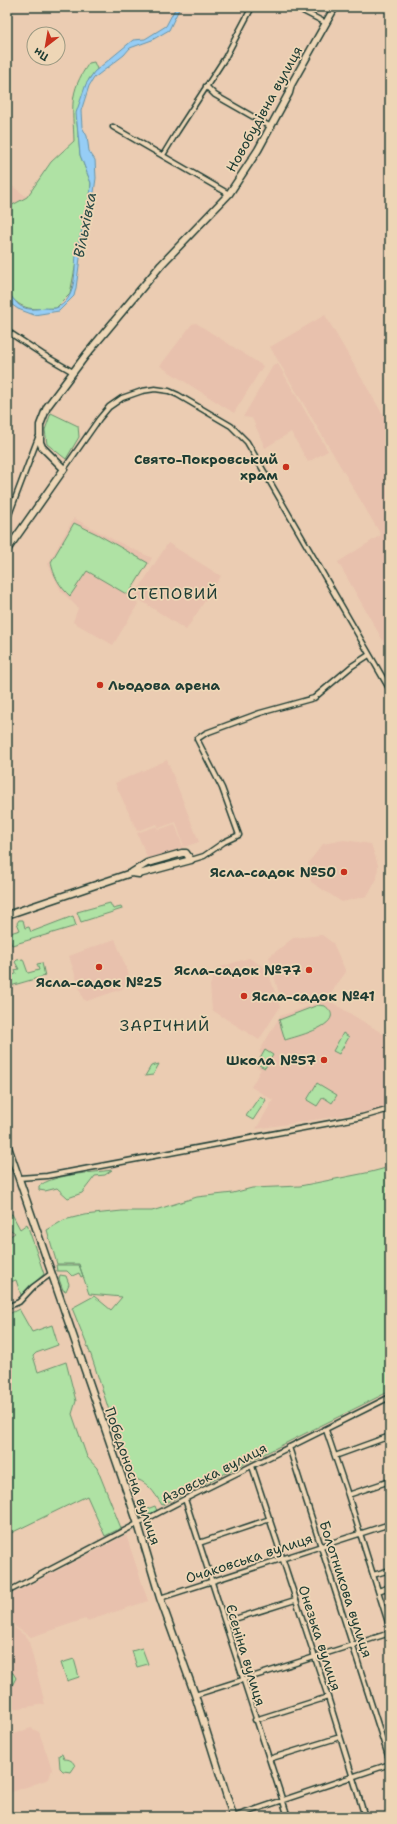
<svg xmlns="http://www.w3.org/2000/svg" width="397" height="1824" viewBox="0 0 397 1824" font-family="'Shantell Sans',sans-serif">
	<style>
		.built { fill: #e8c1ad }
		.green { fill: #afe2a4; stroke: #67906c }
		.water { fill: #96cdf5; stroke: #6693a8 }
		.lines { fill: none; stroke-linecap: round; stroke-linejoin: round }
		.street-casing { stroke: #1f3d34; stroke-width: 7 }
		.secondary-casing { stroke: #1f3d34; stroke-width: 9 }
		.street { stroke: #eed6b6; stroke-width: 4 }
		.secondary { stroke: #eed6b6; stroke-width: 6 }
		.poi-dot { fill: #c8321e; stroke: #eed6b6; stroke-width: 1.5 }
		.labels { text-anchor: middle; stroke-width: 3.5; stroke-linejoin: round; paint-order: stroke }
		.street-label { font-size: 14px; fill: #1f3d34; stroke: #eed6b6 }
		.poi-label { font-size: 14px; font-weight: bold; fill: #1f3d34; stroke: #eed6b6; text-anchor: end }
		.water-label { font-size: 15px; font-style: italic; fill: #2b4b47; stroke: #eed6b6 }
		.quarter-label { font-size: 16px; letter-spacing: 1px; fill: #1f3d34; stroke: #eed6b6 }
	</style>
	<rect width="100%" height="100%" fill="#ebccb2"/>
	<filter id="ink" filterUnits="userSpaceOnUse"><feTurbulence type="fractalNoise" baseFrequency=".025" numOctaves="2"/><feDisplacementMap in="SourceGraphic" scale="8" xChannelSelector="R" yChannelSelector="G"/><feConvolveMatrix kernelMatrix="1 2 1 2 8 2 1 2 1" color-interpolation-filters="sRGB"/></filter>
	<g filter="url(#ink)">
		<path class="built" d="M7 182 27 197 7 208Z
			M325 315 390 427V653L338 562 381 535 270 347Z
			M196 323 263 366 234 413 160 366 192 324Z
			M274 364H278L328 451 308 462 291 432 265 448 252 418 243 417Z
			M74 518 114 540 152 558 128 596 138 604 113 645 73 622 78 608 61 591 48 564Z
			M168 543 221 576 186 630 134 596Z
			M167 760 199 842 184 847 176 822 159 828 157 824 137 831 115 783Z
			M175 824 183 847 148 859 137 833 157 826 158 830Z
			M344 840 371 844 378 865 377 879 367 896 342 902 311 882 308 863 323 844Z
			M322 935 333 943 346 972 330 994 300 1005 279 994 269 957 293 938Z
			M115 939 130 978 122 989 87 1001 83 999 69 956Z
			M249 958 267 969 280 1007 259 1040 212 1010 210 985 217 968Z
			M328 1000 390 1038V1106L378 1110 256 1129 273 1100 251 1087 261 1069 255 1066 262 1055 259 1052 280 1016Z
			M126 1535 148 1601 87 1621 85 1619 31 1637 14 1626 7 1609V1597Z
			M7 1616 11 1625 28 1638 45 1704 7 1710Z
			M31 1728 39 1732 52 1769 49 1779 9 1793 7 1792V1736Z"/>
		<path class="green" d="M94 62 97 69 89 79 77 123 80 155 91 183 89 204 79 247 70 294 56 308C31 309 24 312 7 293V208L27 197 51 162 74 141C73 107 68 93 89 63Z
			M51 413 78 426 79 437 66 459 47 444 45 430Z
			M74 523 97 534 148 563 128 595 87 571 70 596C60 587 53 575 51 562Z
			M110 903 113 909 121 907 122 909 81 922 77 912Z
			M73 916 76 926 12 945 7 934 20 930 17 923 19 920H23L25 928 29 927 31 932Z
			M23 959 28 973 39 970 37 964 42 963 45 976 7 987V976L16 974 15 970 19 969 15 962 17 960Z
			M318 1005 325 1006C350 1024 294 1037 285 1040L279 1020Z
			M343 1033 349 1037 339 1054 333 1051Z
			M265 1050 273 1055 265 1068 257 1064Z
			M159 1064 153 1075 145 1076 151 1066Z
			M317 1083 337 1095 332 1103 323 1097 317 1106 307 1100Z
			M260 1096 266 1100 253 1120 246 1116Z
			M390 1167V1391L162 1505C154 1492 147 1480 131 1478L91 1355 72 1308 94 1296 111 1310 122 1297 89 1294 79 1264H57L47 1230 64 1220 84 1215 122 1211H152L197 1197 233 1193 252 1188 300 1186 371 1172Z
			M112 1170 105 1175 95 1176 82 1193 68 1198 57 1188 45 1191 39 1190V1186C55 1174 91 1173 112 1170Z
			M12 1214 20 1229 27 1224 44 1274 21 1295 16 1280 7 1283V1238L15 1233 11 1230 7 1235V1215Z
			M56 1265H79L83 1276 81 1277 79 1273 72 1276 67 1271H57Z
			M60 1275 66 1276 69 1284 66 1291 63 1290 59 1279Z
			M19 1309 32 1332 52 1325 58 1345 36 1353 33 1356 38 1372 66 1362 76 1401 72 1414 87 1457 97 1468 121 1528 105 1536 87 1496 7 1535V1315Z
			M155 1506 157 1511 149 1516 141 1517 138 1514 139 1512Z
			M142 1648 148 1664 137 1667 132 1651Z
			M74 1659 79 1677 67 1681 61 1663Z
			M7 1670 13 1673 16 1678 7 1695Z
			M62 1754 64 1759C70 1759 73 1761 75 1766L71 1772 63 1771 60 1768 59 1755Z"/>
		<path class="water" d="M176 7H180L169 30 152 40 130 48 124 55 94 78 89 86 81 111 82 127 87 136 89 151 95 160 96 178 92 207 81 251 76 288 74 296 59 311 34 315 18 309 8 302 7 293C14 297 16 306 25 308 31 310 38 309 44 308 48 308 53 309 56 308 77 300 74 272 76 255 80 231 91 207 91 183L80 155 76 113 86 84 94 72 133 40 145 39 166 26Z"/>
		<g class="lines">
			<g class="street-casing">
				<path id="street" d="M295 7 326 23
					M206 86 215 95 271 127
					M113 127 229 194
					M163 155 177 132 225 58 252 7
					M7 331 42 354 73 372
					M64 469 99 419 109 407 122 398 142 391 155 389 169 391 178 395 231 426 247 442 390 690
					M7 520 38 438
					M191 860 204 856 224 842 239 835 222 788 197 739 206 733 260 713 314 698 352 666 369 655
					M19 1178 47 1176 362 1117 390 1109
					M7 1307 19 1302 33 1287 52 1273
					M326 1430 348 1495 390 1629
					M289 1447 390 1762
					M335 1456 390 1436
					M252 1466 328 1697 365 1817
					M348 1495 390 1481
					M185 1499 288 1817
					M199 1543 270 1519
					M373 1575 390 1570
					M378 1591 390 1587
					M7 1594 9 1591 185 1499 390 1397
					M160 1598 390 1524
					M225 1622 295 1600
					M195 1695 390 1633
					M255 1720 328 1697
					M269 1759 340 1737
					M233 1817 390 1764"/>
			</g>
			<g class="secondary-casing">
				<path id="secondary" d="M7 550 64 469 42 447 40 442V425L47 407 86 355 161 265 229 194 258 150 289 93 291 85 335 7
					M7 915 131 873 147 863 182 853H186L191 860 139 874 131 873
					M7 1144 138 1524 160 1598 195 1695 233 1816 230 1817"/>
			</g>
			<use href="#street" class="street"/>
			<use href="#secondary" class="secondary"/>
		</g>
	</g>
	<g class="poi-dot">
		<circle cx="286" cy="467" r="4"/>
		<circle cx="100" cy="685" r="4"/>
		<circle cx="344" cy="872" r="4"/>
		<circle cx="99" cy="967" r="4"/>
		<circle cx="309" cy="970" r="4"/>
		<circle cx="244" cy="996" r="4"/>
		<circle cx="324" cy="1060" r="4"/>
	</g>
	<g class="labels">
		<g class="street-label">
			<text transform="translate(264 109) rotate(-61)" y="5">Новобудівна вулиця</text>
			<text transform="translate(214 1473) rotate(-27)" y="5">Азовська вулиця</text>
			<text transform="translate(133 1476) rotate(71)" y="5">Победоносна вулиця</text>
			<text transform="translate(249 1558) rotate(-18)" y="5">Очаковська вулиця</text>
			<text transform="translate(346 1589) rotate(72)" y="5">Болотникова вулиця</text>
			<text transform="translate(320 1638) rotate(72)" y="5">Онезька вулиця</text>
			<text transform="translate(246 1655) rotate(73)" y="5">Єсеніна вулиця</text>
		</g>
		<g class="poi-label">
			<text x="278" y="464">Свято-Покровський<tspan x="278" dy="16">храм</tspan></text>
			<text x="108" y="690" text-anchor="start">Льодова арена</text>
			<text x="336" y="877">Ясла-садок №50</text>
			<text x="301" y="975">Ясла-садок №77</text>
			<text x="99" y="987" text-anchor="middle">Ясла-садок №25</text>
			<text x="252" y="1001" text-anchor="start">Ясла-садок №41</text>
			<text x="316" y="1065">Школа №57</text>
		</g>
		<g class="water-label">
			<text transform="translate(85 225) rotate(-79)" y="5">Вільхівка</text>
		</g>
		<g class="quarter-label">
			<text x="173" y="599">СТЕПОВИЙ</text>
			<text x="165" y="1031">ЗАРІЧНИЙ</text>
		</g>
	</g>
	<rect width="397" height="1824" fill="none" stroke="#eed6b6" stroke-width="24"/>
	<rect x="12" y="12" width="373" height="1800" fill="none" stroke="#1f3d34" stroke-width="1.5" filter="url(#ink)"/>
	<g transform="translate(46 46) rotate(211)"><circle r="19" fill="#eed6b6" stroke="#9b9982"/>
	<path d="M0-3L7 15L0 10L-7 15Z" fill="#c8321e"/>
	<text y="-6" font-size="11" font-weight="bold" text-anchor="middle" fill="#1f3d34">Пн</text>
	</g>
</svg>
